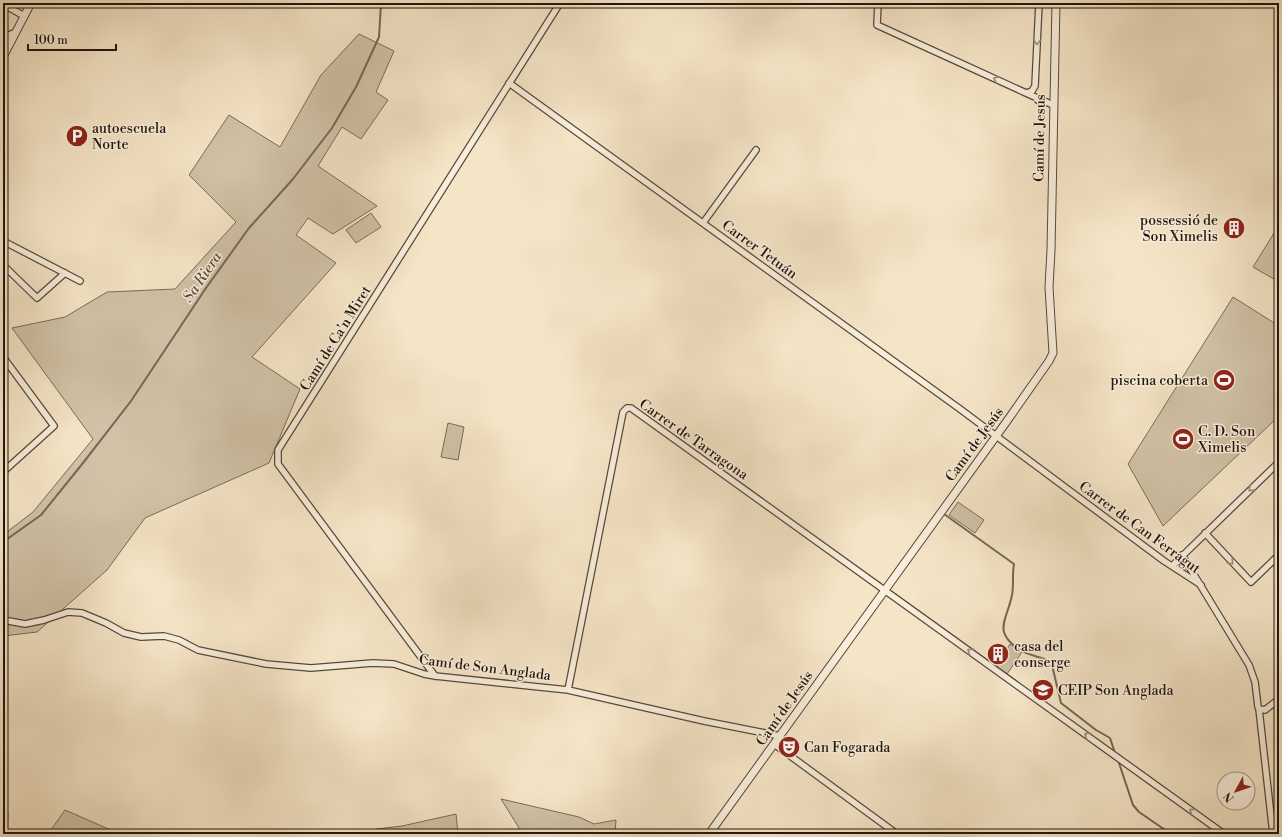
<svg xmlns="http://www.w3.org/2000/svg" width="1282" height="837" viewBox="0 0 1282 837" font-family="'Libre Bodoni',serif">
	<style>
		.green { fill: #d1c2a7; stroke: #796c5a }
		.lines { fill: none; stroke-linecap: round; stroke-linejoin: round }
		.stream { stroke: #756757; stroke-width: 2 }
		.minor-casing { stroke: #56493c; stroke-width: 8 }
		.tertiary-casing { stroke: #56493c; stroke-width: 9 }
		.minor { stroke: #f8eedb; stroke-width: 5.5 }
		.tertiary { stroke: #f8eedb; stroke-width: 7 }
		.oneway { stroke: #978c7e }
		.labels { text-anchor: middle; stroke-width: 3; stroke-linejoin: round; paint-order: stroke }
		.poi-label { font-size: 14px; fill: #21150d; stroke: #f8eedb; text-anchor: start }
		.street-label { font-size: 14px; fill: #21150d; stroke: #f8eedb }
		.water-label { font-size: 15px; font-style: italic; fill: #594c3e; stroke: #f8eedb }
	</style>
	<rect width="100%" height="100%" fill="#f5e5c7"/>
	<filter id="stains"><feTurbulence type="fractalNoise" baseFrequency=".005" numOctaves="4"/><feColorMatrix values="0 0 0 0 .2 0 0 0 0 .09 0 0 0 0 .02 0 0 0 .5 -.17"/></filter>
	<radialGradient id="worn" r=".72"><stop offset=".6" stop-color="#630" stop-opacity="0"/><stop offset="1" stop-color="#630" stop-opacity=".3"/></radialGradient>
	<path class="green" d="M359 34 394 51 376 92 388 100 361 139 342 127 318 166 377 206 333 234 308 218 296 235 336 263 252 357 300 389 269 463 145 518 107 570 37 632 3 636V535L33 512 93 439 12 328 65 317 107 292 175 289 236 222 189 175 229 115 280 147 321 75Z
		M371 213 381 227 356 243 346 230Z
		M1279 225V282L1253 267Z
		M1233 297 1279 326V416L1163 526 1128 464Z
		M448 423 464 427 458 460 441 457Z
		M958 502 984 520 975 533 949 515Z
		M1010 644 1022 652 1007 674 996 666Z
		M501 799 579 817 594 824 616 820 615 834H516L519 828Z
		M3 810 8 813 7 834H3Z
		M65 810 120 834H48Z
		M456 814 458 834H373L376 829 402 826Z"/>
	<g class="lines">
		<path class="stream" d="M944 514 1014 564C1012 573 1014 585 1012 595 1007 621 991 632 1022 651 1032 657 1045 656 1052 665L1061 703 1096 730 1110 738 1114 750
			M3 542 41 515 83 463 131 401 206 288 249 228 293 179 332 128 356 87 379 37 381 3
			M1119 763 1133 805 1139 812 1171 834"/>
		<g class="minor-casing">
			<path id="minor" d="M878 3 877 25 1026 93 1032 91 1035 86 1039 3
				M3 4 24 16
				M3 43 9 35 16 32
				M509 83 960 409 1164 561 1201 585
				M1026 93 1053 105
				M703 223 756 150
				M3 241 80 281
				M3 265 37 298 65 273
				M3 357 54 426 3 472
				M1205 533 1251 582 1279 555
				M1182 555 1249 665 1255 682 1258 707 1259 709 1273 834
				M1172 566 1279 462
				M3 620 25 624 44 620 68 612 82 613 106 623 124 633 141 637 164 636 179 640 198 650 266 664 311 668 373 663 394 664 424 674 435 676 568 690 704 721 780 736
				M435 676 278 464V450L560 3
				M568 690 623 412 627 408H631L1224 834
				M1259 709 1265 710 1279 699
				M774 744 897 834"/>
		</g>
		<g class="tertiary-casing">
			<path id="tertiary" d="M3 57 31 3
				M709 834 1007 421 1049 361 1053 353 1049 287 1051 250 1056 3"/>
		</g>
		<use href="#minor" class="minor"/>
		<use href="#tertiary" class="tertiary"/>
	</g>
	<defs><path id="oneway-chevron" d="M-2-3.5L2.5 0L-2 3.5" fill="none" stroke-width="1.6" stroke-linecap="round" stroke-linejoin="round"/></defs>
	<g class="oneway">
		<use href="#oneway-chevron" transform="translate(1037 42) rotate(92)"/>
		<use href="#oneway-chevron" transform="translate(996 79) rotate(-155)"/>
		<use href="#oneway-chevron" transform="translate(1251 489) rotate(136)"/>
		<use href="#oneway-chevron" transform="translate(1231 562) rotate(47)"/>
		<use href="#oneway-chevron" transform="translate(970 651) rotate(-144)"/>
		<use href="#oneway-chevron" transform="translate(1087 735) rotate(-144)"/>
		<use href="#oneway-chevron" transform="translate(1192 811) rotate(-144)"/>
	</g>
	<defs>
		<g id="parking-disc" transform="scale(1.15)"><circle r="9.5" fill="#8f2418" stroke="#f8eedb"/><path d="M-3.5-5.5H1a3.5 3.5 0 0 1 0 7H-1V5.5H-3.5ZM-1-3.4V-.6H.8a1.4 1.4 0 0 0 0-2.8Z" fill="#fff"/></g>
		<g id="building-disc" transform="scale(1.15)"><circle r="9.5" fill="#8f2418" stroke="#f8eedb"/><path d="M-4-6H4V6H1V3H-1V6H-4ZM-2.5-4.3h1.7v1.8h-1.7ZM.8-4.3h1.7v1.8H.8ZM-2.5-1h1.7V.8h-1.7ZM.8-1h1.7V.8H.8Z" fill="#fff"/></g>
		<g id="stadium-disc" transform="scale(1.15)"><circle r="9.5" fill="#8f2418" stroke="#f8eedb"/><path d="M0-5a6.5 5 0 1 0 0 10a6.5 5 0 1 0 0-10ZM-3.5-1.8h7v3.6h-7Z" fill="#fff"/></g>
		<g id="school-disc" transform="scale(1.15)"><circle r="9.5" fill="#8f2418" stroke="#f8eedb"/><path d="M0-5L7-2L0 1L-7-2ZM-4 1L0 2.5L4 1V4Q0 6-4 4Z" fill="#fff"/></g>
		<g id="theatre-disc" transform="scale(1.15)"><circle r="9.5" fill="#8f2418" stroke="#f8eedb"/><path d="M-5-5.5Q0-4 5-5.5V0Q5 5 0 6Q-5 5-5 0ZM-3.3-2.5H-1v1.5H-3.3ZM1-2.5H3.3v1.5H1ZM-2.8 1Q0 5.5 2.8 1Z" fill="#fff"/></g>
	</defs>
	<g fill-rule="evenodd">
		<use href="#parking-disc" x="77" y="136"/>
		<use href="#building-disc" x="1234" y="228"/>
		<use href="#stadium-disc" x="1224" y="380"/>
		<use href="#stadium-disc" x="1183" y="439"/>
		<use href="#building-disc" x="998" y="654"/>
		<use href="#school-disc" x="1043" y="690"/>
		<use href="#theatre-disc" x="789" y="747"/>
	</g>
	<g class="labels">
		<g class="poi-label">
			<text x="92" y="133">autoescuela<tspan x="92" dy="16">Norte</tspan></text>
			<text x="1218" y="225" text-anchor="end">possessió de<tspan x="1218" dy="16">Son Ximelis</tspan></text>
			<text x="1208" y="385" text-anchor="end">piscina coberta</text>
			<text x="1198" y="436">C. D. Son<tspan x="1198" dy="16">Ximelis</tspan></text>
			<text x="1014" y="651">casa del<tspan x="1014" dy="16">conserge</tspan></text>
			<text x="1058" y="695">CEIP Son Anglada</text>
			<text x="804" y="752">Can Fogarada</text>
		</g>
		<g class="street-label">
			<text transform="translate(1039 138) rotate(-89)" y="5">Camí de Jesús</text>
			<text transform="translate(760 249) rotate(36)" y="5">Carrer Tetuán</text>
			<text transform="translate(335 338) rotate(-58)" y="5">Camí de Ca'n Miret</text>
			<text transform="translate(694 439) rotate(35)" y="5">Carrer de Tarragona</text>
			<text transform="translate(974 444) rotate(-54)" y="5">Camí de Jesús</text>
			<text transform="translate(1140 527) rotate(36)" y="5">Carrer de Can Ferragut</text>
			<text transform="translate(485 667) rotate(7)" y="5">Camí de Son Anglada</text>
			<text transform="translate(784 708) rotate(-55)" y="5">Camí de Jesús</text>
		</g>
		<g class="water-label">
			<text transform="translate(202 277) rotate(-56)" y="5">Sa Riera</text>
		</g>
	</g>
	<rect width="1282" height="837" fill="none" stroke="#f5e5c7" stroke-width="16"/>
	<rect x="4" y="4" width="1274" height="829" fill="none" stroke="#21150d" stroke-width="2"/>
	<rect x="8" y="8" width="1266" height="821" fill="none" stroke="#21150d"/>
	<g transform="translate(1236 791) rotate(230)"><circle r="19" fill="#f8eedb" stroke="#a29789"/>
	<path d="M0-3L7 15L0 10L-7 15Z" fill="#8f2418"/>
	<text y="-6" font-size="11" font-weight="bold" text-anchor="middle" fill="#21150d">N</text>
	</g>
	<path d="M28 44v6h88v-6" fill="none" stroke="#21150d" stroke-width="2"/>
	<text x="34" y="44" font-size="12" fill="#21150d" stroke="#f8eedb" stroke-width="3" paint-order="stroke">100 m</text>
	<rect width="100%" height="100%" filter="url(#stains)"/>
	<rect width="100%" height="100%" fill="url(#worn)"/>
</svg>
